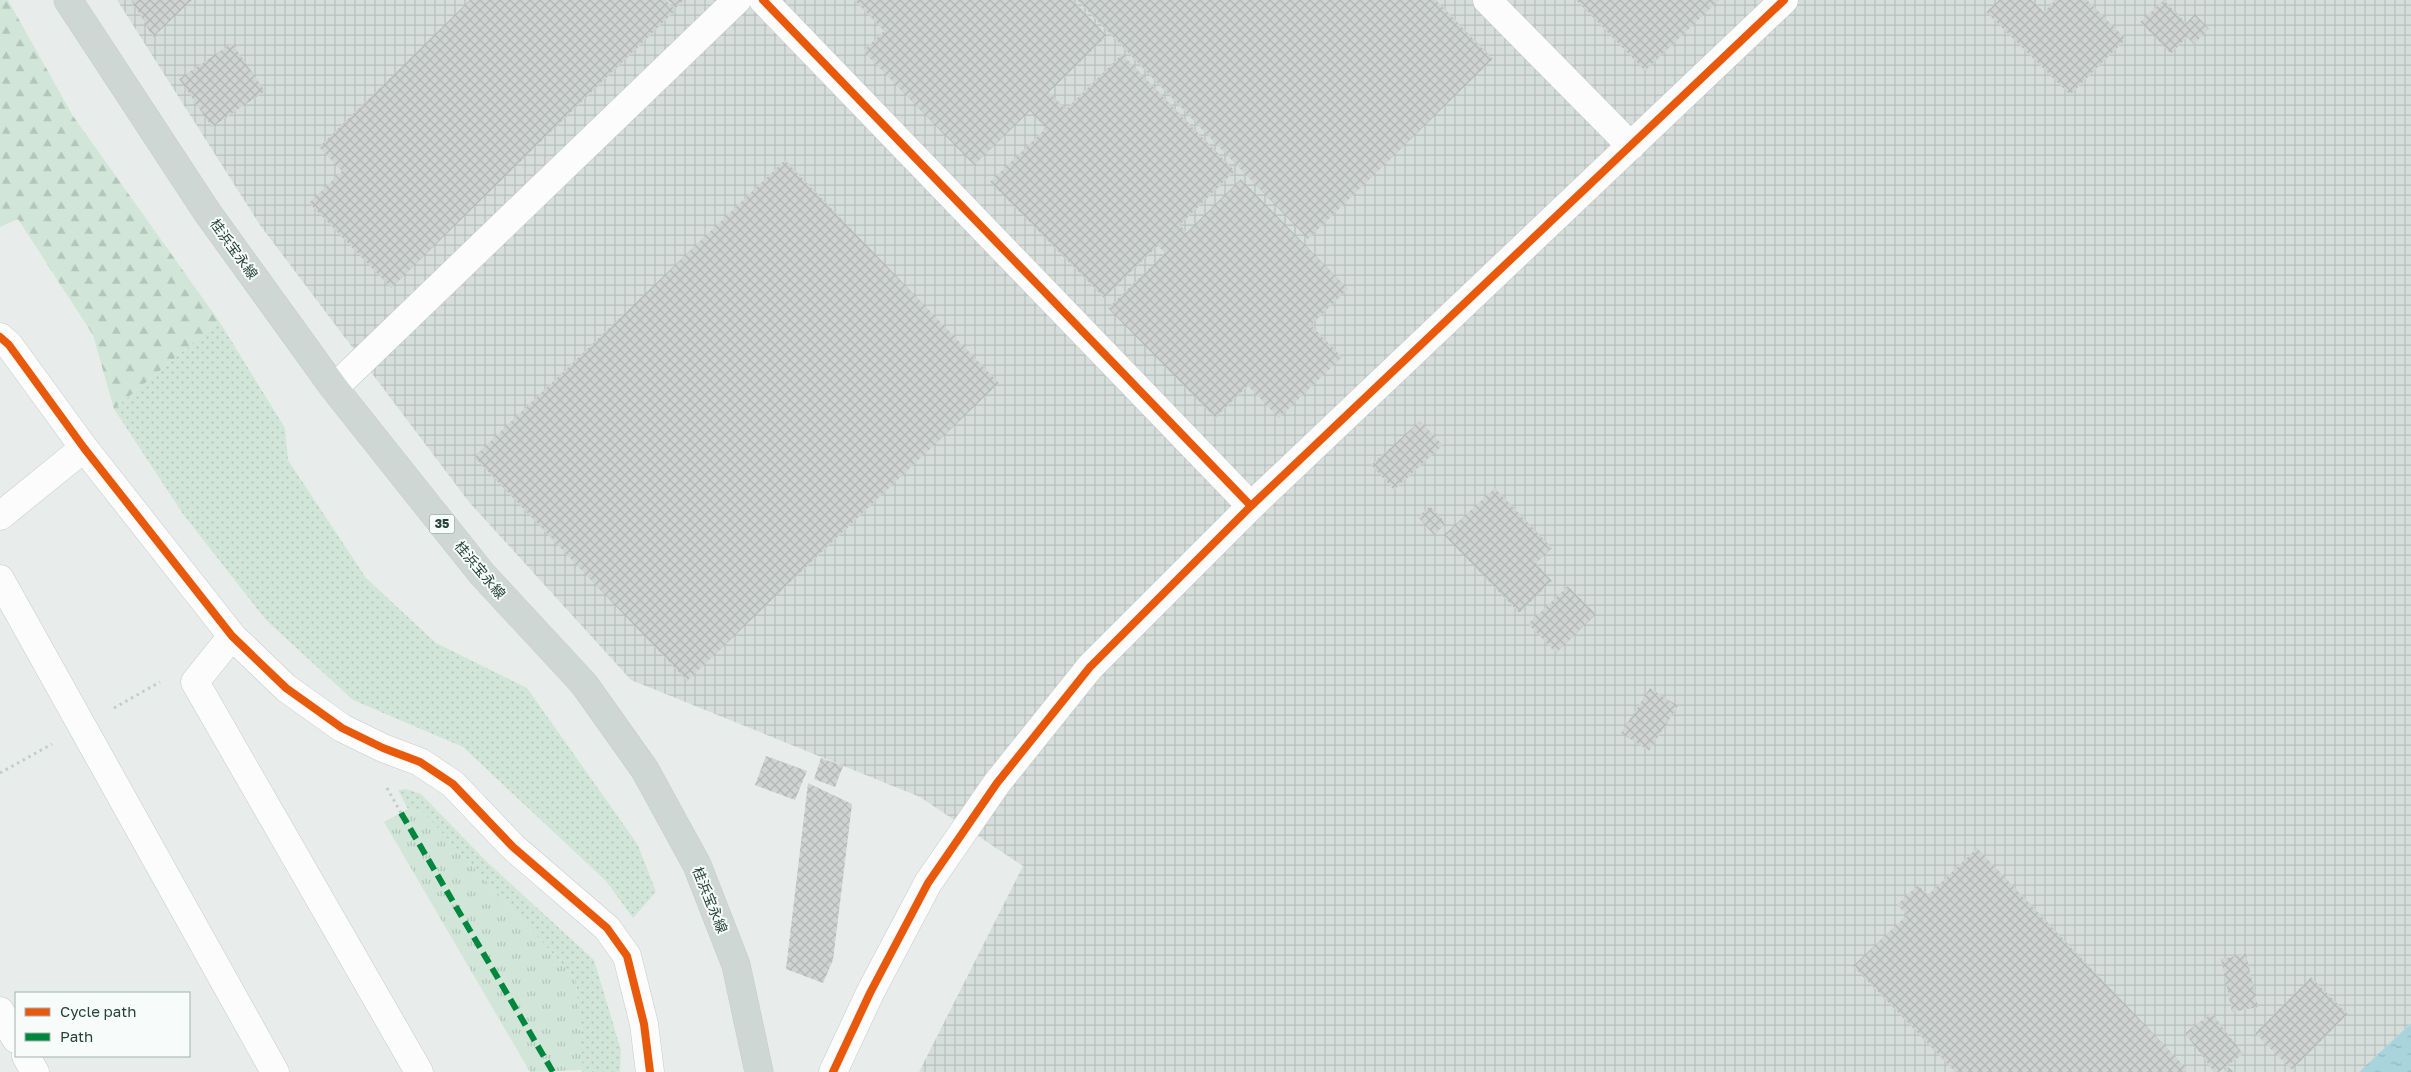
<svg xmlns="http://www.w3.org/2000/svg" width="2411" height="1072" viewBox="0 0 2411 1072" font-family="'Golos Text','Noto Sans JP',sans-serif">
	<style>
		.industrial { fill: url(#industrial-grid) }
		.grass { fill: url(#grass-dots) }
		.forest { fill: url(#forest-firs) }
		.park { fill: url(#park-tufts) }
		.water { fill: url(#water-ripples) }
		.building { fill: url(#building-cross-hatch) }
		.lines { fill: none; stroke-linecap: round; stroke-linejoin: round }
		.minor-casing { stroke: #c5cac8; stroke-width: 29 }
		.major-casing { stroke: #c3ccc9; stroke-width: 29 }
		.path { stroke: #c3ccca; stroke-width: 3; stroke-dasharray: 2.5 4; stroke-linecap: butt }
		.minor { stroke: #fcfcfc; stroke-width: 28 }
		.major { stroke: #cfd7d5; stroke-width: 28 }
		.quiet { stroke: #00873e; stroke-width: 6; stroke-dasharray: 12 6; stroke-linecap: butt }
		.cycleway-casing { stroke: #f7fbf9; stroke-width: 11 }
		.cycleway { stroke: #e8590c; stroke-width: 8 }
		.labels { text-anchor: middle; stroke-width: 4; stroke-linejoin: round; paint-order: stroke }
		.shield { fill: #f7fbf9; stroke: #637a73; stroke-width: 1 }
		.shield-label { font-size: 12px; font-weight: bold; fill: #24423a }
		.street-label { font-size: 14px; fill: #24423a; stroke: #f7fbf9 }
	</style>
	<defs>
		<pattern id="industrial-grid" width="8" height="8" patternUnits="userSpaceOnUse" patternTransform="scale(1.25)"><rect width="8" height="8" fill="#d6dedb"/><path d="M0 4h8M4 0v8" fill="none" stroke="#b8c0bd"/></pattern>
		<pattern id="grass-dots" width="8" height="8" patternUnits="userSpaceOnUse" patternTransform="scale(1.25)"><rect width="8" height="8" fill="#d1e6d8"/><path d="M2 2h.1M6 6h.1" fill="none" stroke="#b3c6ba" stroke-width="1.8" stroke-linecap="round"/></pattern>
		<pattern id="forest-firs" width="22" height="20" patternUnits="userSpaceOnUse" patternTransform="scale(1.25)"><rect width="22" height="20" fill="#d1e6d8"/><path d="M5 1l3.5 6h-7zM16 11l3.5 6h-7z" fill="#b3c6ba"/></pattern>
		<pattern id="park-tufts" width="24" height="20" patternUnits="userSpaceOnUse" patternTransform="scale(1.25)"><rect width="24" height="20" fill="#d1e6d8"/><path d="M3 7l-1-3M5 7V3M7 7l1-3M15 17l-1-3M17 17v-4M19 17l1-3" fill="none" stroke="#b3c6ba"/></pattern>
		<pattern id="water-ripples" width="26" height="14" patternUnits="userSpaceOnUse" patternTransform="scale(1.25)"><rect width="26" height="14" fill="#a9d4db"/><path d="M2 4q2-2 4 0t4 0M15 11q2-2 4 0t4 0" fill="none" stroke="#91b7bd"/></pattern>
		<pattern id="building-cross-hatch" width="8" height="8" patternUnits="userSpaceOnUse" patternTransform="scale(1.25)"><rect width="8" height="8" fill="#cfd4d2"/><path d="M0 0l8 8M0 8l8-8" fill="none" stroke="#b2b7b5"/></pattern>
	</defs>
	<rect width="100%" height="100%" fill="#e8edeb"/>
	<path class="industrial" d="M117 0H2411V1023L2359 1072H919L1023 866 920 797 631 680 469 502 260 225Z"/>
	<path class="grass" d="M219 321 285 428 288 460 366 578 436 643 527 688 638 845 656 892 633 918 606 881 463 747 353 700 266 620 183 514 114 409Z
		M406 789 421 794 487 862 594 960 621 1050 620 1072H582L576 979 423 812 408 809 398 790Z"/>
	<path class="forest" d="M0 0H8L73 116 219 321 114 409 93 335 18 219 0 227Z"/>
	<path class="park" d="M408 809 423 812 576 979 583 1070 530 1072 384 822Z"/>
	<path class="water" d="M2411 1023V1072H2359Z"/>
	<path class="building" d="M131 0H192L153 37Z
		M470 0H666L676 10 391 288 309 203 342 171 319 147Z
		M668 0H684L676 8Z
		M854 0H1073L1107 36 1049 92 1066 109 1122 54 1235 171 1180 225 1187 232 1241 179 1348 289 1311 325 1342 357 1279 418 1248 386 1215 418 1108 308 1165 253 1158 246 1104 298 990 182 1046 128 1030 111 974 165 863 51 884 31Z
		M1077 0H1436L1493 59 1308 239Z
		M1576 0H1719L1645 71Z
		M1999 0H2032L2044 12 2055 0H2087L2126 39 2070 95 1986 12Z
		M2164 0 2186 23 2195 14 2209 29 2194 44 2187 37 2171 54 2140 22Z
		M232 43 265 91 212 127 179 79Z
		M785 160 999 383 687 681 474 457Z
		M1420 421 1443 445 1394 490 1371 465Z
		M1495 488 1552 548 1536 563 1552 581 1519 613 1444 535Z
		M1430 506 1446 523 1434 535 1418 517Z
		M1568 586 1596 614 1556 653 1528 624Z
		M1650 688 1678 706 1649 751 1621 733Z
		M766 756 807 771 795 800 755 785Z
		M821 758 843 766 835 787 814 779Z
		M808 783 852 804 833 960 823 983 786 969Z
		M1977 848 2187 1069 2184 1072H1955L1853 966 1907 915 1897 905 1918 885 1928 895Z
		M2246 954 2258 1007 2232 1012 2221 959Z
		M2311 977 2348 1014 2292 1070 2255 1033Z
		M2212 1013 2243 1054 2219 1072H2214L2185 1033Z
		M2228 1067 2234 1072H2223Z"/>
	<g class="lines">
		<g class="minor-casing">
			<path id="minor" d="M763 0 1251 506
				M1487 0 1631 146
				M0 337 9 345 84 448 232 636 286 688 342 728 383 748 420 762 453 784 513 847 607 928 627 956 644 1024 650 1072
				M334 388 737 0
				M0 516 84 448
				M0 579 275 1072
				M232 636 195 682 419 1072
				M0 1011 16 1039
				M26 1056 35 1072
				M833 1072 870 993 928 883 997 783 1090 667 1251 506 1784 0"/>
		</g>
		<g class="major-casing">
			<path id="major" d="M68 0 207 212 334 388 482 574 584 684 645 770 697 865 736 965 759 1072"/>
		</g>
		<path class="path" d="M114 708 160 682
			M0 773 52 744
			M387 788 401 813"/>
		<use href="#minor" class="minor"/>
		<use href="#major" class="major"/>
		<path class="quiet" d="M401 813 553 1072"/>
		<g class="cycleway-casing">
			<path id="cycleway" d="M763 0 1251 506
				M0 337 9 345 84 448 232 636 286 688 342 728 383 748 420 762 453 784 513 847 607 928 627 956 644 1024 650 1072
				M833 1072 870 993 928 883 997 783 1090 667 1251 506 1784 0"/>
		</g>
		<use href="#cycleway" class="cycleway"/>
	</g>
	<g class="labels">
		<rect class="shield" x="429.5" y="514.5" width="25" height="19" rx="4"/>
		<g class="shield-label">
			<text x="442" y="528">35</text>
		</g>
		<g class="street-label">
			<text transform="translate(234 249) rotate(54)" y="5">桂浜宝永線</text>
			<text transform="translate(480 570) rotate(50)" y="5">桂浜宝永線</text>
			<text transform="translate(710 900) rotate(68)" y="5">桂浜宝永線</text>
		</g>
	</g>
	<rect x="15" y="992" width="175" height="65" fill="#f7fbf9" stroke="#a3b1ad"/>
	<rect x="25" y="1008" width="25" height="8" fill="#e8590c" stroke="#a3b1ad"/>
	<text x="60" y="1017" font-size="15" fill="#24423a">Cycle path</text>
	<rect x="25" y="1033" width="25" height="8" fill="#00873e" stroke="#a3b1ad"/>
	<text x="60" y="1042" font-size="15" fill="#24423a">Path</text>
</svg>
